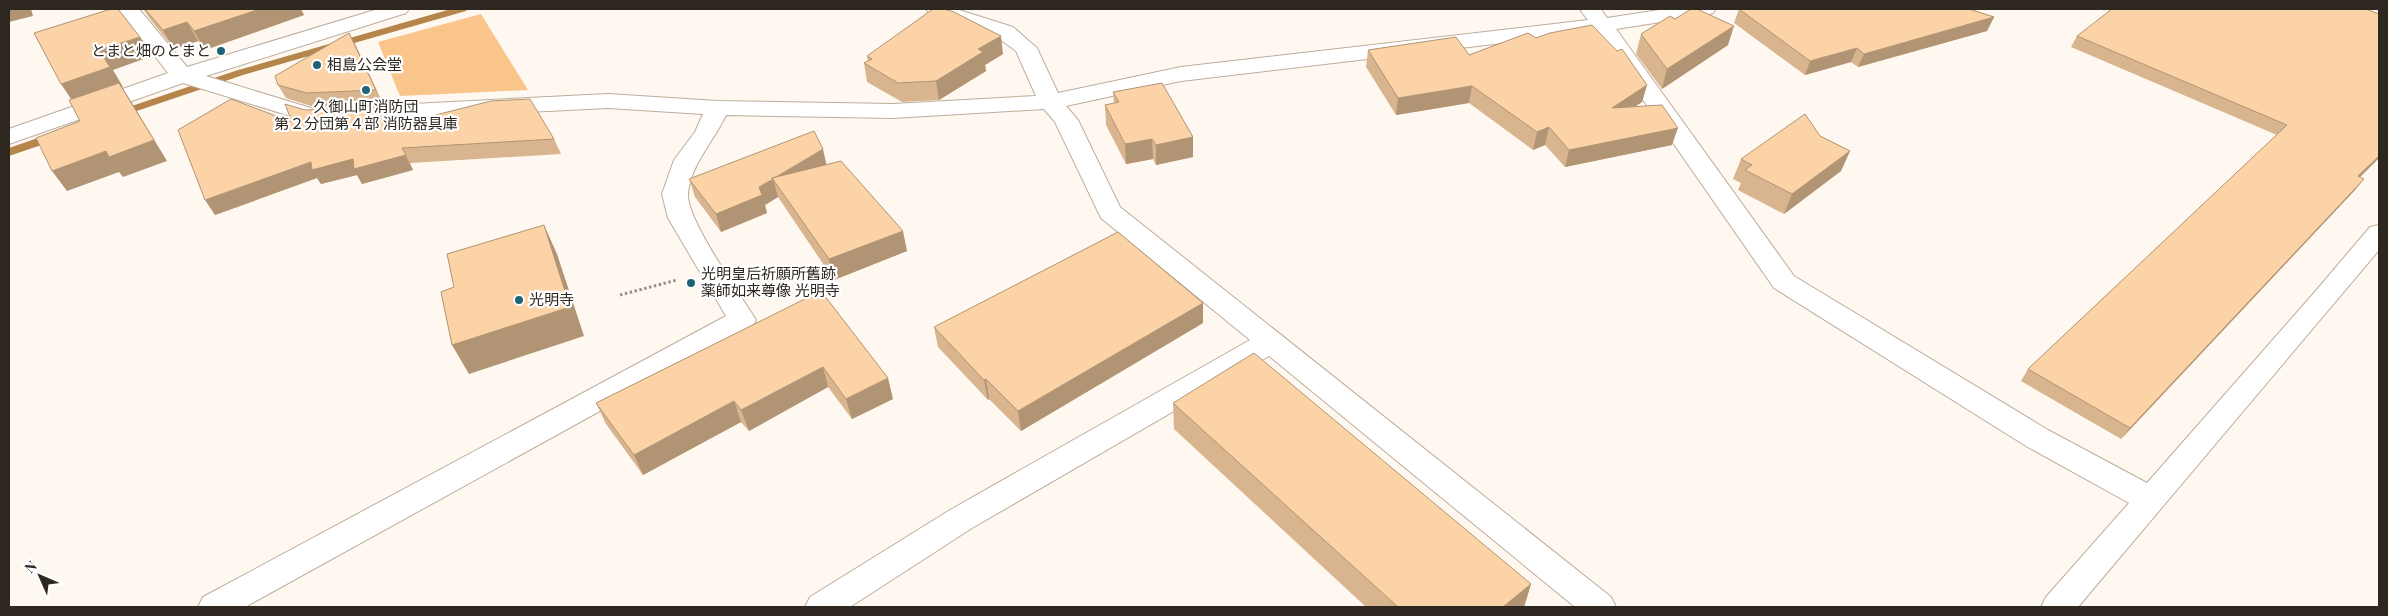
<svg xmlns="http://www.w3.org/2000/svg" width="2388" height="616" viewBox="0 0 2388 616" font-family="'Playfair Display','Noto Sans JP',serif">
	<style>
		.green { fill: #f9c58b }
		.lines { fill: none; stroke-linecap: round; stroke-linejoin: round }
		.stream { fill: #b5854b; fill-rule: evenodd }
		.street-casing { stroke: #bdad9c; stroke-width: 2 }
		.path { stroke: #979089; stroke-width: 3; stroke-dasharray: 2.5 2.5; stroke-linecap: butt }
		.street { fill: #fff; fill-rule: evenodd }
		.wall { fill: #d8b58f }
		.shaded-wall { fill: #b09474 }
		.building { fill: #fbd3a6; stroke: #b09474 }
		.poi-dot { fill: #1f6375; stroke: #fff; stroke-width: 2 }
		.labels { text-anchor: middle; stroke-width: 4.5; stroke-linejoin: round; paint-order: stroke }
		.poi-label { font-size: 15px; fill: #2d2720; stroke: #fff; text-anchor: start }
	</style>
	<rect width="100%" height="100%" fill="#fff8f1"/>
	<path class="green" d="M481 14 528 90 400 96 378 42Z"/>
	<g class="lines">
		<path class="stream" d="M451 9H467L466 11 243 75 122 116H114L112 114 114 112 235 71Z
			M55 132 59 133 61 136 59 139 9 156V148Z"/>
		<g class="street-casing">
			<path id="street" d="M118 9H139L187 67 378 9H409L406 13 206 76 314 109 608 94 718 101 893 104 1036 96 1016 51 997 37 929 13 926 9H956L1013 27 1037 48 1058 93 1181 67 1588 20 1581 11 1583 9H1601L1607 18 1666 9H1716L1713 13 1706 15 1616 29 1794 276 2048 430 2147 483 2314 293 2370 227 2379 225V250L2078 607H2041L2046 597 2129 503 2026 446 1774 288 1596 32 1181 81 1066 106 1078 120 1120 207 1611 597 1616 607H1575L1269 356 972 528 850 607H805L810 597 950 510 1250 340 1101 218 1055 122 1044 109 893 118 726 115C714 141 691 164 688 193 685 218 741 295 756 320L752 327 245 607H198L203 597 726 316 668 218 662 194 674 160 695 132 703 114 608 108 313 123 183 83 9 144V129L168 73Z"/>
		</g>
		<path class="path" d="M620 295 677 280"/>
		<use href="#street" class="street"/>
	</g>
	<path class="wall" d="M143 9H301L304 15 205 50 198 41 174 49 150 19Z
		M1739 9H1972H1971L1994 17 1987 31 1858 67 1851 62 1805 75 1734 23Z
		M2379 14V158L2360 177 2355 190 2121 439 2021 381 2028 369 2277 135 2071 47 2077 36Z
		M349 33 383 104 314 107 286 98 278 85Z
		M1641 34 1728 45 1662 89 1636 54Z
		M1536 38 1647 85 1642 102 1636 106 1672 145 1565 167 1545 145 1533 150 1469 103 1396 115 1366 67 1368 50 1469 55Z
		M1003 54 985 65 986 71 939 100 902 102 867 82 864 63 868 61 867 56Z
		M1113 92 1193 137V157L1156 165 1153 159 1126 164 1106 125 1105 105 1114 103Z
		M305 110 393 126 554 139 561 154 410 163 413 170 362 184 357 175 321 184 317 178 215 215 292 122Z
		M1820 136 1850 151 1841 171 1784 214 1738 190 1741 183 1733 179 1741 159Z
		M827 165 907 251 834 280 778 197 765 205 767 213 721 232 695 197 689 179Z
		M821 291 893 399 852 419 828 387 749 431 741 422 643 475 606 424 596 403Z
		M1203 303V323L1021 431 989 399 988 400 938 347 934 327Z
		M1173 403 1531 584 1524 607H1366L1174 429Z"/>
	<path class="shaded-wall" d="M9 9H31L33 16 9 22Z
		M260 9H301L304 15 205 50 194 31Z
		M1994 17 1987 31 1858 67 1864 54Z
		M187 22 198 41 174 49 163 30Z
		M1734 26 1728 45 1662 89 1667 69Z
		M349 33 356 46 383 104 376 90Z
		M1001 36 1003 54 985 65 986 71 939 100 936 81 978 49Z
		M140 37 152 56 113 70 123 87H122L132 103 167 161 123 177 119 172 67 191 52 171 106 151 61 84 99 50Z
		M1857 48 1851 62 1805 75 1810 61Z
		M1647 85 1642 102 1607 125 1612 108Z
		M1472 86 1469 103 1396 115 1398 98Z
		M1549 127 1545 145 1533 150 1537 132Z
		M1678 128 1672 145 1565 167 1569 150Z
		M1193 137V157L1156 165V145Z
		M1152 139 1153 159 1126 164 1125 144Z
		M402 148 413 170 362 184 357 175 321 184 317 178 215 215 205 200 311 162 353 159Z
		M823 149 827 167 773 179Z
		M1850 151 1841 171 1784 214 1792 194Z
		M2379 156V158L2350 187 2358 176Z
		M773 179 778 197 765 205 767 213 721 232 716 214Z
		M2364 179 2355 190 2121 439 2130 428Z
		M544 225 557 254 584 336 469 374 452 345Z
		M903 231 907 251 834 280 829 259Z
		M1203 303V323L1021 431 1018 411Z
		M823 367 828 387 749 431 741 410Z
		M888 378 893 399 852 419 846 399Z
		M986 379 989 399 988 400 984 380Z
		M734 401 741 422 643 475 634 455Z
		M1531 584 1524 607H1503Z"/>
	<path class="building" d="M111 9H118L140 37 99 50 110 67 61 84 34 33Z
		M145 9H260L194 31 187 22 163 30Z
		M933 9H944L954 12 1001 36 978 49 983 52 936 81 898 83 864 63 872 59 867 56Z
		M1691 9H1697L1734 26 1667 69 1641 34 1670 16 1675 19Z
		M1739 9H1969L1994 17 1864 54 1857 48 1810 61Z
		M2112 9H2366L2379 14V156L2358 176 2364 179 2130 428 2028 369 2287 125 2077 36Z
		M1592 25 1617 51 1622 49 1647 85 1612 108 1662 105 1678 128 1569 150 1549 127 1537 132 1472 86 1398 98 1368 50 1456 37 1469 55 1528 33 1536 38 1550 33Z
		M349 33 376 90 307 93 278 85 275 76Z
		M119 83 154 140 109 157 106 151 52 171 36 138 80 121 69 100Z
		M1162 83 1193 137 1156 145 1152 139 1125 144 1105 105 1119 102 1113 92Z
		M231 99 292 122 285 104 305 110 383 106 392 126 491 101 530 99 554 139 402 148 406 155 354 169 353 159 312 170 311 162 205 200 178 130Z
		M1805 114 1820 136 1850 151 1792 194 1745 170 1752 165 1741 159Z
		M814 131 823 149 776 177 772 178 773 179 759 187 762 195 716 214 689 179Z
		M841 161 903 231 829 259 772 178Z
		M544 225 570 307 452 345 441 292 454 287 447 254Z
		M1118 232 1203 303 1018 411 986 379 984 380 934 327Z
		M821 291 888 378 846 399 823 367 741 410 734 401 634 455 596 403Z
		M1254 353 1531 584 1503 607H1398L1173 403Z"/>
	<g class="poi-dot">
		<circle cx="221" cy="51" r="5"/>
		<circle cx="317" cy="65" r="5"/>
		<circle cx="366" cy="90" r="5"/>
		<circle cx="691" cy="283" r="5"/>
		<circle cx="519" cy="300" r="5"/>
	</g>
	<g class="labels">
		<g class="poi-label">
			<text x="211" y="56" text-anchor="end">とまと畑のとまと</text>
			<text x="327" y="70">相島公会堂</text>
			<text x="366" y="112" text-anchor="middle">久御山町消防団<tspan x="366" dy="17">第２分団第４部 消防器具庫</tspan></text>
			<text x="701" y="279">光明皇后祈願所舊跡<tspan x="701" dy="17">薬師如来尊像 光明寺</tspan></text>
			<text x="529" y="305">光明寺</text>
		</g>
	</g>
	<rect width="2388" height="616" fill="none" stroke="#2d2720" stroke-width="20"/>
	<g transform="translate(40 576) rotate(315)" stroke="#ffffff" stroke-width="4" paint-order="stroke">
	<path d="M0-4L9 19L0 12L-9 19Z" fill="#2d2720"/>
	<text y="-8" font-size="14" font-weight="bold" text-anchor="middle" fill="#2d2720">N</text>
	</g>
</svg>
